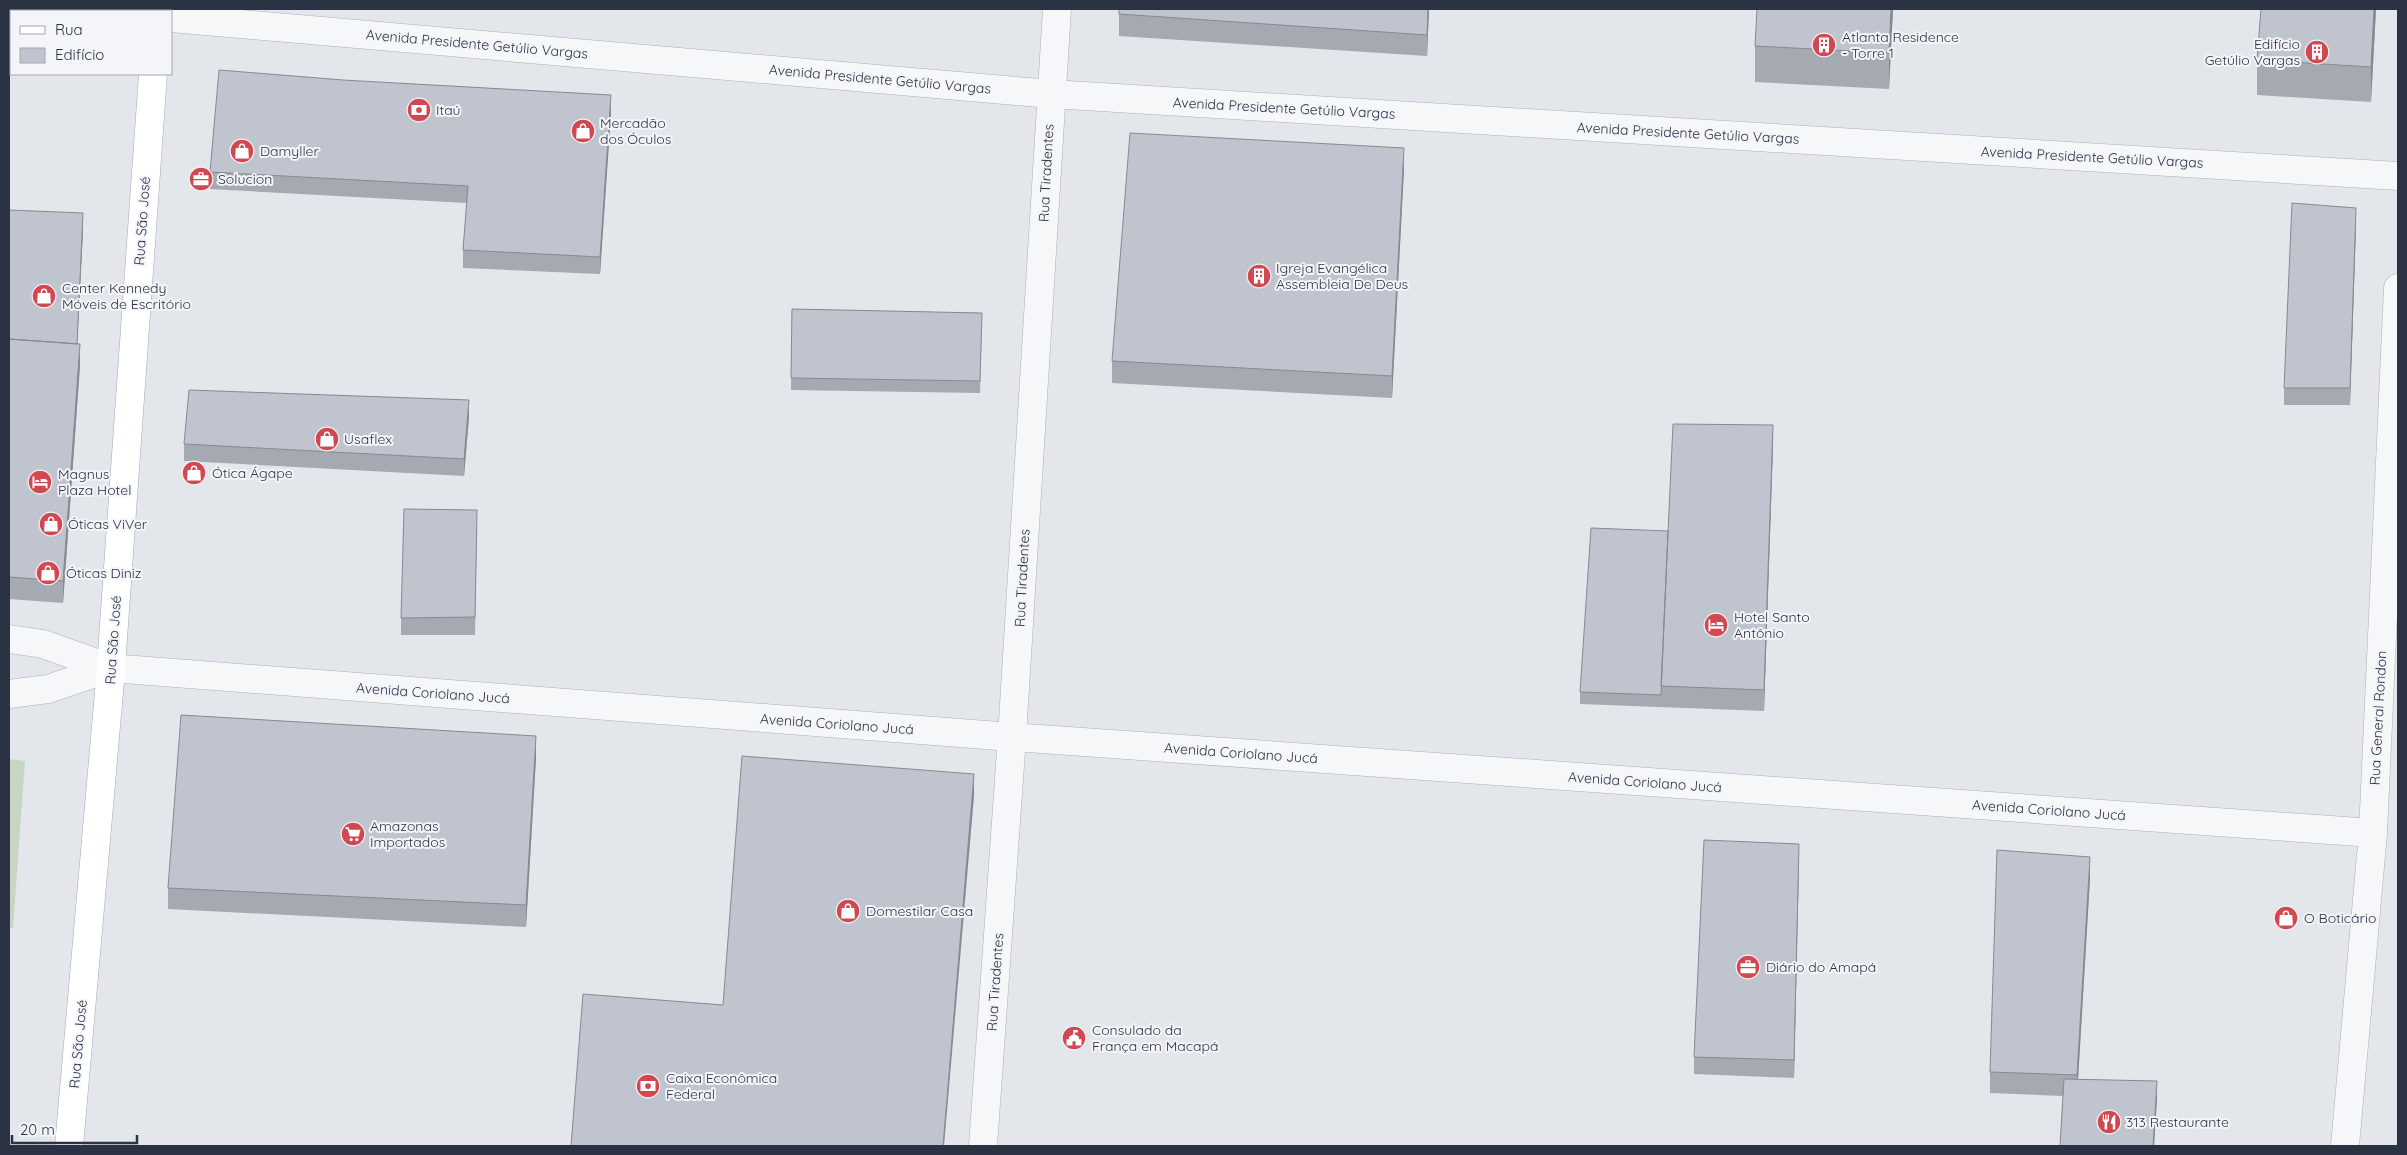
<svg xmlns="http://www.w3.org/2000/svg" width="2407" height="1155" viewBox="0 0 2407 1155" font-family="Quicksand,sans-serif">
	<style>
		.green { fill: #c7d5c4 }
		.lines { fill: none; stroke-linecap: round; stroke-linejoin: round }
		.minor-casing { stroke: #acb0b9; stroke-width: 29 }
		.major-casing { stroke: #a2a9b7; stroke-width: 29 }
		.minor { stroke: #f6f7f9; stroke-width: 28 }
		.major { stroke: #fff; stroke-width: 28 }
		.wall { fill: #a5a9b1 }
		.shaded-wall { fill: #868990 }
		.building { fill: #c0c4ce; stroke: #868990 }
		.labels { text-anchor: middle; stroke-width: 4; stroke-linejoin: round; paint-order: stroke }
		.poi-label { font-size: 14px; fill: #2a3244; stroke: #f3f5f8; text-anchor: start }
		.street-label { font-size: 14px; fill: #2a3244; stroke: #f3f5f8 }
	</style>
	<rect width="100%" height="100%" fill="#e3e6eb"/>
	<path class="green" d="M9 759 25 761 13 928H9Z"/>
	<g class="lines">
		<g class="minor-casing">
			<path id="minor" d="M15 9 58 11
				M171 18 1051 94 2398 176
				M9 639 43 644 110 668 1012 737 2373 833
				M9 694 48 689 110 668
				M983 1146 1012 737 1057 9
				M2345 1146 2373 833 2398 288"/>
		</g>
		<g class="major-casing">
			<path id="major" d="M157 11V9
				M69 1146 110 681 153 74"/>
		</g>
		<use href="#minor" class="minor"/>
		<use href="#major" class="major"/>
	</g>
	<path class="wall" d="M1119 9H1429L1427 56 1119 36Z
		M1893 9 1889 89 1755 82V46Z
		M2376 9 2371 102 2257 95V60Z
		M611 113 600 274 463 268V250L467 203 210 189V172Z
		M1404 169 1392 398 1112 383V361Z
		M9 210 83 230 77 344 80 365 63 603 9 599Z
		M2356 225 2350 405H2284V388Z
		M792 309 982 313 980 393 791 390Z
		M469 417 464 476 184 461V444Z
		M1773 446 1764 711 1580 704V692L1668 531Z
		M477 527 475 635H401V618Z
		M536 758 526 927 168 909V888Z
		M1799 861 1794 1078 1694 1074V1057Z
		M2090 878 2078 1079 2157 1098 2154 1146H2060L2063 1096 1990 1093V1072Z"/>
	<path class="shaded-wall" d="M1428 9H1429L1427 56V35Z
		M1891 9H1893L1889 89V53Z
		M2374 9H2376L2371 102V67Z
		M611 95V113L600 274V257Z
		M1404 148V169L1392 398V376Z
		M2356 208V225L2350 405V388Z
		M83 213V230L76 365V348Z
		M80 344V365L63 603V581Z
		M469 400V417L464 476V459Z
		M1773 425V446L1764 711V690Z
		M536 736V758L526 927V905Z
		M974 774V796L944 1146H943Z
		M1799 844V861L1794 1078V1060Z
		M2090 857V878L2077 1097V1075Z
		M2157 1081V1098L2154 1146H2153Z"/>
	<path class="building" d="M1119 9H1428L1427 35 1119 14Z
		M1757 9H1891L1889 53 1755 46Z
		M2261 9H2374L2371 67 2257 60Z
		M219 70 343 80 611 95 600 257 463 250 468 186 210 172Z
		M1130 133 1404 148 1392 376 1112 361Z
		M2292 203 2356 208 2350 388H2284Z
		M9 210 83 213 77 344 9 339Z
		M792 309 982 313 980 381 791 378Z
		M9 339 80 344 63 581 9 577Z
		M189 390 469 400 464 459 184 444Z
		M1673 424 1773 425 1764 690 1661 686Z
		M404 509 477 510 475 617 401 618Z
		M1591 528 1668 531 1661 695 1580 692Z
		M181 715 536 736 526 905 168 888Z
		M742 756 974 774 943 1146H571L583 994 723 1005Z
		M1704 840 1799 844 1794 1060 1694 1057Z
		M1997 850 2090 857 2077 1075 1990 1072Z
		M2064 1079 2157 1081 2153 1146H2060Z"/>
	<defs>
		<g id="building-disc" transform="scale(1.25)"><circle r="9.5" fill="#d14851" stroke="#f3f5f8"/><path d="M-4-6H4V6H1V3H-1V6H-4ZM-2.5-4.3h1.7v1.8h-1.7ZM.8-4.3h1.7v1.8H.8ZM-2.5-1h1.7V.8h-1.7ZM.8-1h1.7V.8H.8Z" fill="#fff"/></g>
		<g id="bank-disc" transform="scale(1.25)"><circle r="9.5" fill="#d14851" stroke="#f3f5f8"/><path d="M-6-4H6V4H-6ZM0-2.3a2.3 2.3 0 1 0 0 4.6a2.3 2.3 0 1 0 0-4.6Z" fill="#fff"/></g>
		<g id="shop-disc" transform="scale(1.25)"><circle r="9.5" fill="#d14851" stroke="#f3f5f8"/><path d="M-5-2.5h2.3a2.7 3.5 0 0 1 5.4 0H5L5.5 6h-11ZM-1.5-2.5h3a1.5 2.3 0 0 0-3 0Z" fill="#fff"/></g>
		<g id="office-disc" transform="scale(1.25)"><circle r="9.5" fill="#d14851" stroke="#f3f5f8"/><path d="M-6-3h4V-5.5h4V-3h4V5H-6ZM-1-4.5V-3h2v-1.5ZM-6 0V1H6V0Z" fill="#fff"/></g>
		<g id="hotel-disc" transform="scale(1.25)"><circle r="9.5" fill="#d14851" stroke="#f3f5f8"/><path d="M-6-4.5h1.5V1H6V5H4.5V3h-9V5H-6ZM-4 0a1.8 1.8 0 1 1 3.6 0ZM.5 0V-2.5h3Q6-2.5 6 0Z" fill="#fff"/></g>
		<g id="supermarket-disc" transform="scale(1.25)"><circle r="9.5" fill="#d14851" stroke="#f3f5f8"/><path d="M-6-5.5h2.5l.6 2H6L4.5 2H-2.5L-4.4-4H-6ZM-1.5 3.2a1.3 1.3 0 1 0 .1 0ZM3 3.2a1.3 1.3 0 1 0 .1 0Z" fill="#fff"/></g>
		<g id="civic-disc" transform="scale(1.25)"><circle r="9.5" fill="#d14851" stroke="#f3f5f8"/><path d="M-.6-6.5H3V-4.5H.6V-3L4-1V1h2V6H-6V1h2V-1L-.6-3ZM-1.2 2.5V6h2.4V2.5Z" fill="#fff"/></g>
		<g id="restaurant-disc" transform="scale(1.25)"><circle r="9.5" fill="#d14851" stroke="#f3f5f8"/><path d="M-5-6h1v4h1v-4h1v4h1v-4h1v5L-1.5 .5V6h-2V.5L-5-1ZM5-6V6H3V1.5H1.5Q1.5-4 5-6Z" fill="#fff"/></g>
	</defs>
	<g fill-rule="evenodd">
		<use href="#building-disc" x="1824" y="45"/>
		<use href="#building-disc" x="2317" y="52"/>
		<use href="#bank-disc" x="419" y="110"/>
		<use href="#shop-disc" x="583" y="131"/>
		<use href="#shop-disc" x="242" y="151"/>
		<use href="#office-disc" x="201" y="179"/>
		<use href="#building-disc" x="1259" y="276"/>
		<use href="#shop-disc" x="44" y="296"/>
		<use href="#shop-disc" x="327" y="439"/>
		<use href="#shop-disc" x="194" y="473"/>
		<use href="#hotel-disc" x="40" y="482"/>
		<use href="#shop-disc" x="51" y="524"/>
		<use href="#shop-disc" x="48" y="573"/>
		<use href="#hotel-disc" x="1716" y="625"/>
		<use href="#supermarket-disc" x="353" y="834"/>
		<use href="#shop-disc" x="848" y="911"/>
		<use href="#shop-disc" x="2286" y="918"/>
		<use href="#office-disc" x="1748" y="967"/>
		<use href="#civic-disc" x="1074" y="1038"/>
		<use href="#bank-disc" x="648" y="1086"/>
		<use href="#restaurant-disc" x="2109" y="1122"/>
	</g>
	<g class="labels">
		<g class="poi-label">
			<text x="1842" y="42">Atlanta Residence<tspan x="1842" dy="16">- Torre 1</tspan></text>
			<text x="2300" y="49" text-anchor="end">Edifício<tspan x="2300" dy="16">Getúlio Vargas</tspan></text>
			<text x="436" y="115">Itaú</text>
			<text x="600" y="128">Mercadão<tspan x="600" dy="16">dos Óculos</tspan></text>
			<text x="260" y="156">Damyller</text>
			<text x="218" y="184">Solucion</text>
			<text x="1276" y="273">Igreja Evangélica<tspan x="1276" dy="16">Assembleia De Deus</tspan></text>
			<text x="62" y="293">Center Kennedy<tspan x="62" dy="16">Móveis de Escritório</tspan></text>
			<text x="344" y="444">Usaflex</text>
			<text x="212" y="478">Ótica Ágape</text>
			<text x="58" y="479">Magnus<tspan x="58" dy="16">Plaza Hotel</tspan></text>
			<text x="68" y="529">Óticas ViVer</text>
			<text x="66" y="578">Óticas Diniz</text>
			<text x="1734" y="622">Hotel Santo<tspan x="1734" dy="16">Antônio</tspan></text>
			<text x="370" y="831">Amazonas<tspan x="370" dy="16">Importados</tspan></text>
			<text x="866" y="916">Domestilar Casa</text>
			<text x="2304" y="923">O Boticário</text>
			<text x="1766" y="972">Diário do Amapá</text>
			<text x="1092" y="1035">Consulado da<tspan x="1092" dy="16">França em Macapá</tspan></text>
			<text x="666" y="1083">Caixa Econômica<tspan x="666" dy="16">Federal</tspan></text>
			<text x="2126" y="1127">313 Restaurante</text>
		</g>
		<g class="street-label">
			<text transform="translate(477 44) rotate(5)" y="5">Avenida Presidente Getúlio Vargas</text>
			<text transform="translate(880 79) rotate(5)" y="5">Avenida Presidente Getúlio Vargas</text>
			<text transform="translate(1284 108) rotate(3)" y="5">Avenida Presidente Getúlio Vargas</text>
			<text transform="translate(1688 133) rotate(3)" y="5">Avenida Presidente Getúlio Vargas</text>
			<text transform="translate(2092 157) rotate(3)" y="5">Avenida Presidente Getúlio Vargas</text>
			<text transform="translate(1046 173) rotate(-87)" y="5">Rua Tiradentes</text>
			<text transform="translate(142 221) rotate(-86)" y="5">Rua São José</text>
			<text transform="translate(1022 578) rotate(-87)" y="5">Rua Tiradentes</text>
			<text transform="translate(113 640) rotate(-86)" y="5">Rua São José</text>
			<text transform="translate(433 693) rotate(4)" y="5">Avenida Coriolano Jucá</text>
			<text transform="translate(2378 718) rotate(-87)" y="5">Rua General Rondon</text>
			<text transform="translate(837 724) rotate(4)" y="5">Avenida Coriolano Jucá</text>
			<text transform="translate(1241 753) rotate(4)" y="5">Avenida Coriolano Jucá</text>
			<text transform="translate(1645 782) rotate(4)" y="5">Avenida Coriolano Jucá</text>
			<text transform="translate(2049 810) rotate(4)" y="5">Avenida Coriolano Jucá</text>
			<text transform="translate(995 982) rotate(-86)" y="5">Rua Tiradentes</text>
			<text transform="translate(78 1044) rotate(-85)" y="5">Rua São José</text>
		</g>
	</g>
	<rect width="2407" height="1155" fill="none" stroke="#2a3244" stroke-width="20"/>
	<rect x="10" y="10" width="162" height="65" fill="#f3f5f8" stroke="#a3a7b0"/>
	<rect x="20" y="26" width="25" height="8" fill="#ffffff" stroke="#a3a7b0"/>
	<text x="55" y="35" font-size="15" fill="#2a3244">Rua</text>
	<rect x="20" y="48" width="25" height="15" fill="#c0c4ce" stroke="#a3a7b0"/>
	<text x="55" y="60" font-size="15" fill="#2a3244">Edifício</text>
	<path d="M12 1135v8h125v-8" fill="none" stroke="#2a3244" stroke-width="2.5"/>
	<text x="20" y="1135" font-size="15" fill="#2a3244" stroke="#f3f5f8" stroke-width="4" paint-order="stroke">20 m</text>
</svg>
